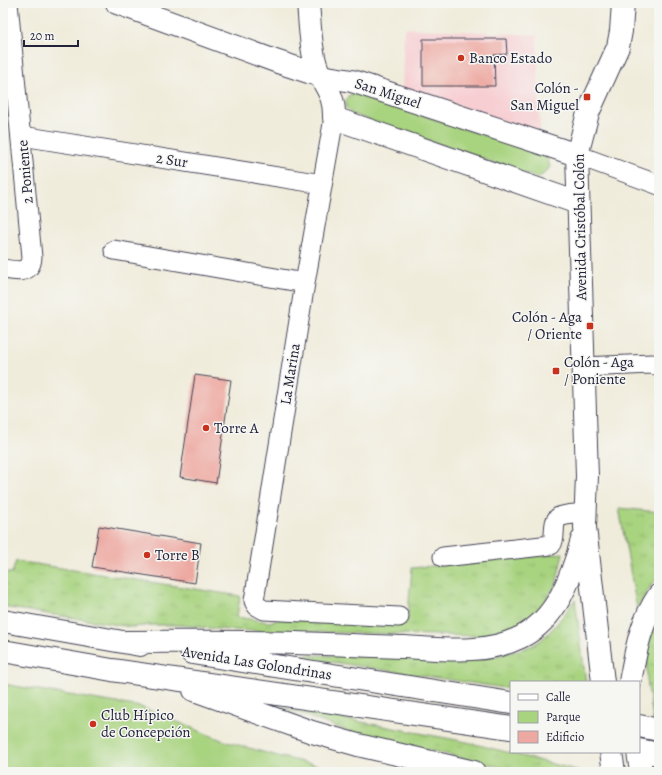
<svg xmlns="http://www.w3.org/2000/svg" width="662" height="775" viewBox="0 0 662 775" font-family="Alegreya,serif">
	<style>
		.built { fill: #f7cfd3 }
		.grass { fill: url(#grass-tufts); stroke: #657a5d }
		.green { fill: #a8d37f; stroke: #657a5d }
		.building { fill: #eda9a1 }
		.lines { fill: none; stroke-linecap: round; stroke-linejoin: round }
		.street-casing { stroke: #414053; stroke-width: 21 }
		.secondary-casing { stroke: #414053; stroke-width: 24 }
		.primary-casing { stroke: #414053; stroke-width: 24 }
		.street { stroke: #fff; stroke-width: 19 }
		.secondary { stroke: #fff; stroke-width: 22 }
		.primary { stroke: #fff; stroke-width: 22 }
		.poi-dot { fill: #c8321e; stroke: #f6f6f2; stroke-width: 1.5 }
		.labels { text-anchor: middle; stroke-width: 3; stroke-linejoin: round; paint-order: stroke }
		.poi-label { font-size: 15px; fill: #22223b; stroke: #f6f6f2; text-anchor: start }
		.street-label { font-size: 15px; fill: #22223b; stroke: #f6f6f2 }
	</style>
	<defs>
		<pattern id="grass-tufts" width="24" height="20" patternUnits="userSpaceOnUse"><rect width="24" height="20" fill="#a8d37f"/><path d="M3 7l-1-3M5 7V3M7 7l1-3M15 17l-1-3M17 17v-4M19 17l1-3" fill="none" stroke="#90b56f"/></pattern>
	</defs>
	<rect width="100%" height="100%" fill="#f6f6f2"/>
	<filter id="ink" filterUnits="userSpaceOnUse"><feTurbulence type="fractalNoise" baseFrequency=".025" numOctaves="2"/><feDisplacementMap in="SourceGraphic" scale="8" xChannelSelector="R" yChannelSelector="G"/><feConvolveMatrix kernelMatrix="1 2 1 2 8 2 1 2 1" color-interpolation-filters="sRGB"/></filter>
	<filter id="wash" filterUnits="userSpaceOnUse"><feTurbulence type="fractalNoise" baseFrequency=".012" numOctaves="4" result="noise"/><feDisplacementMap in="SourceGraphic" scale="16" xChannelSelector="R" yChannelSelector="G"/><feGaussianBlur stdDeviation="0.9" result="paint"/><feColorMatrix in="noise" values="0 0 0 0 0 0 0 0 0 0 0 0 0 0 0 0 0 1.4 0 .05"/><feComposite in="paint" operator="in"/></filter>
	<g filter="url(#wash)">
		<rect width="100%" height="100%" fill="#f0ecdb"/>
		<path class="built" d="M404 28 537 35 540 132 402 90Z"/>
		<path class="grass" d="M619 508 659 512V577L652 584 637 609Z
			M563 553 556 585 545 601 524 624 503 634 479 636 228 630 179 625H152L132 627 3 607V572L12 573 16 561 240 596 237 617 268 622 282 619 407 623 412 568Z
			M575 600 586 682H511V689L285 655 490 657C505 654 519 651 533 645 548 638 565 613 575 600Z
			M659 611V758L647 680V650Z
			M277 706 467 742 584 772H522L348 731Z"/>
		<path class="green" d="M355 93 547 156 550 167 545 173 538 178 352 114 346 108V102L348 96Z
			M3 684 141 707 224 741 281 757 347 772H3Z"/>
		<g id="blocks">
			<path class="building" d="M423 39H506L507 54 494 55 495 86H423Z
				M195 375 231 380 216 483 180 477Z
				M99 526 201 543 195 583 92 567Z"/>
		</g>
	</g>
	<g filter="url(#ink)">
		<use href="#blocks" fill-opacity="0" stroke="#414053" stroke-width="1"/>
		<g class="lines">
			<g class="street-casing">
				<path id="street" d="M334 118 305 283 254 601 257 606 264 610 399 617
					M22 136 322 184
					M577 155 659 185
					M114 250 305 283
					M3 269C16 271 31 275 32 257L8 3
					M583 367 652 364 659 366
					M443 557 551 545C557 538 551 522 559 517 565 514 577 514 585 513"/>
			</g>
			<g class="secondary-casing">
				<path id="secondary" d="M117 3 278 62 321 76 352 81 577 155"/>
			</g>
			<g class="primary-casing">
				<path id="primary" d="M308 3C310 24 310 45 316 65 323 87 335 92 334 118L578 203
					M3 621 140 645
					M126 642C183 642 239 641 296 643 332 644 368 646 405 647 443 649 485 655 521 637 557 619 572 576 582 540
					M3 651 112 670 511 728
					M192 653 511 703
					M603 682 585 527 587 476 577 155 588 113 618 47 621 31 623 3
					M630 682C636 650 640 623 659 595
					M194 690 312 732 358 745 474 772
					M639 726 659 730
					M639 750 659 754
					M611 752 614 772
					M638 752 641 772"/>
			</g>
			<use href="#street" class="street"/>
			<use href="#secondary" class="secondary"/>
			<use href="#primary" class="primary"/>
		</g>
	</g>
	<g class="poi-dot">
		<circle cx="461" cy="58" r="4"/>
		<rect x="583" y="93" width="8" height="8" rx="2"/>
		<rect x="586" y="322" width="8" height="8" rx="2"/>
		<rect x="552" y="367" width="8" height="8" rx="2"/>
		<circle cx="206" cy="428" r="4"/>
		<circle cx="147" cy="555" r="4"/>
		<circle cx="93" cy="724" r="4"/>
	</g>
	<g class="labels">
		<g class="poi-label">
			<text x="469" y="63">Banco Estado</text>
			<text x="579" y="93" text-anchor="end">Colón -<tspan x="579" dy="17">San Miguel</tspan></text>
			<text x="582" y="322" text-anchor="end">Colón - Aga<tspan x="582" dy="17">/ Oriente</tspan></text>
			<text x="564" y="367">Colón - Aga<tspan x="564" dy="17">/ Poniente</tspan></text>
			<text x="214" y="433">Torre A</text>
			<text x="155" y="560">Torre B</text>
			<text x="101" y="720">Club Hípico<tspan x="101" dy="17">de Concepción</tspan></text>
		</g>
		<g class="street-label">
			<text transform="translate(388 93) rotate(18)" y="5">San Miguel</text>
			<text transform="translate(172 160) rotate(9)" y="5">2 Sur</text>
			<text transform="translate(25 172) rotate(-95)" y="5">2 Poniente</text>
			<text transform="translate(580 227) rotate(-91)" y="5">Avenida Cristóbal Colón</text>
			<text transform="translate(290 374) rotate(-81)" y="5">La Marina</text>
			<text transform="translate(257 663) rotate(9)" y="5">Avenida Las Golondrinas</text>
		</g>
	</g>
	<rect width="662" height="775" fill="none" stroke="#f6f6f2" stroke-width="16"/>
	<rect x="510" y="681" width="130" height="72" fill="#f6f6f2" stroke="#a1a1a9"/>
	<rect x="518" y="694" width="20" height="6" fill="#ffffff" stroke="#a1a1a9"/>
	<text x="546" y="701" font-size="12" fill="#22223b">Calle</text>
	<rect x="518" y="711" width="20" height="12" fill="#a8d37f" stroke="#a1a1a9"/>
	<text x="546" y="721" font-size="12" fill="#22223b">Parque</text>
	<rect x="518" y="731" width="20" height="12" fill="#eda9a1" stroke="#a1a1a9"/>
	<text x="546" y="741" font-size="12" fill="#22223b">Edificio</text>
	<path d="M24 40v6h54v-6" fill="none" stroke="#22223b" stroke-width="2"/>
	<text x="30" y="40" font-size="12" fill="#22223b" stroke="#f6f6f2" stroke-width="3" paint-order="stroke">20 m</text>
</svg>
